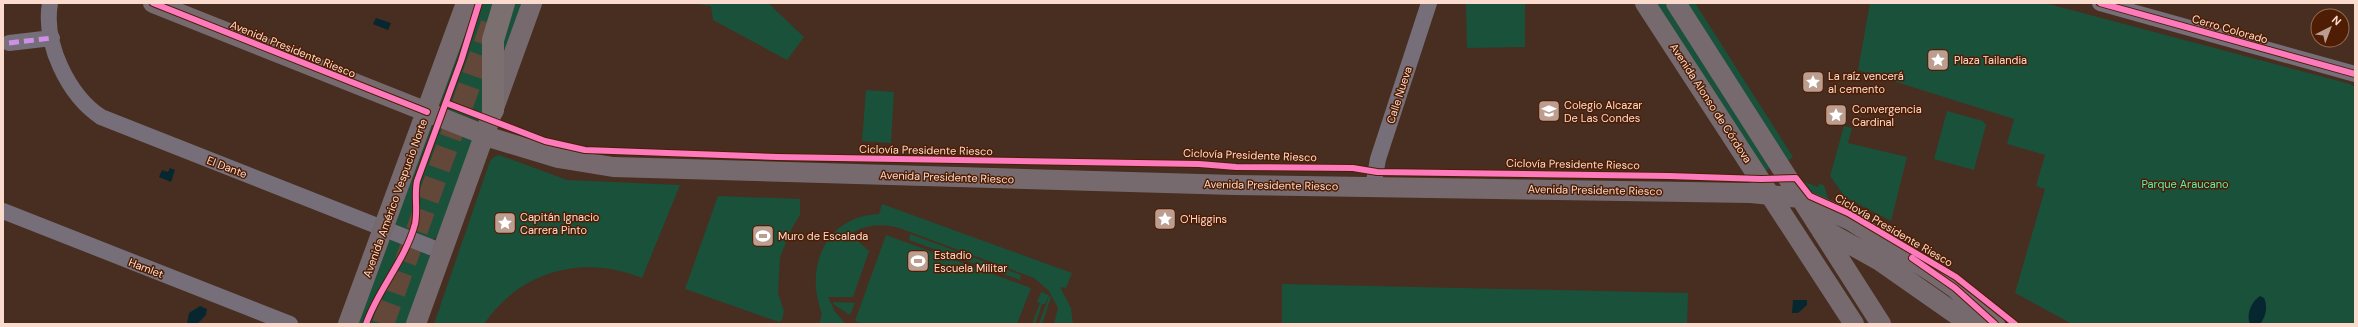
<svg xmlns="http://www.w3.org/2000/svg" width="2358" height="327" viewBox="0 0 2358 327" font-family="'DM Sans',sans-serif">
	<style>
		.green { fill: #19513b }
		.water { fill: #062630 }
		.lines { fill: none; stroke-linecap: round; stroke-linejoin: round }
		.highway-tunnel { stroke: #63483a; stroke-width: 22; stroke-dasharray: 22 11; stroke-linecap: butt }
		.minor { stroke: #766e78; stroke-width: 16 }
		.major { stroke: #776a6f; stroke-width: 20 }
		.highway { stroke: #7b6f70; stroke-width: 22 }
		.quiet { stroke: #ce8fe9; stroke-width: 5; stroke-dasharray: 10 5; stroke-linecap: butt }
		.cycleway-casing { stroke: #4e1d03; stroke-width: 8 }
		.cycleway { stroke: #fd7abc; stroke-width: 6 }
		.labels { text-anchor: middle; stroke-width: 3; stroke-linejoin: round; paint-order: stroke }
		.street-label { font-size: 11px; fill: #fbdbcd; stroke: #4e1d03 }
		.poi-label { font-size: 11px; fill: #fbdbcd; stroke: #4e1d03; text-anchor: start }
		.park-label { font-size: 11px; fill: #57f1b7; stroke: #4e1d03 }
	</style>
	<rect width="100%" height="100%" fill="#482e20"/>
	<path class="green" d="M472 3H497L488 87 481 120 478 121 444 109 440 104Z
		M509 3H524L502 68 499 41Z
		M690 3H768L804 37 787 60 713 20 711 6Z
		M1466 3H1525V47L1467 48Z
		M1651 3H1665L1771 168 1762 172Z
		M1684 3H1695L1793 157 1785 163Z
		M1870 3H2045L2350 84 2355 87V324H2072L2015 293 2045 189 2036 186 2045 155 2007 144 2014 119 1858 70Z
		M866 90 894 92 891 143 862 141Z
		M1947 111 1983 121 1986 125 1974 170 1934 159Z
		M432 123 473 140 439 236 432 240 395 225 394 219Z
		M1844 126 1852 128 1848 143 1907 157 1891 221 1845 197 1830 176Z
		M499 155 567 180 680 185 642 278C583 254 520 271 484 324H434L490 161 494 157Z
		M1802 181 1818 187 1819 184 1824 185 1829 203 1807 193Z
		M718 196 800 199V215L792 228 780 257 778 293 784 311 782 320 779 322 685 289Z
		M882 204 1072 273 1066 288 1060 287 1071 308 1073 324H1054L1058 308 1049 291 1034 278 902 229C884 223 867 224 850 234L869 251 853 297H828L835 312 846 324H819L822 314C804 268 825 216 879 214Z
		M910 234 1021 275 1020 280 909 240Z
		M886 235 1031 288 1017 324H863L855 321Z
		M392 239 427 252 431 259 408 324H357L388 241Z
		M1282 284 1688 293 1687 324H1282Z
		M1041 292 1049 295 1045 304H1042L1035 324H1032L1040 303 1037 302Z
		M1049 296 1051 297 1042 324H1039Z
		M834 302 855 303 850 315 833 304Z"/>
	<path class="water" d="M376 18 391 23 388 30 373 24Z
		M170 168 175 170 171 182 159 177 162 170 168 172Z
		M2260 296 2264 298C2268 306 2266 317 2260 324H2250C2246 315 2251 302 2260 296Z
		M1793 300H1807V305L1798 313H1792Z
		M200 306 207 309 206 315 197 324H187L189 313Z"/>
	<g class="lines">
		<path class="highway-tunnel" d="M383 324 492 23"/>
		<path class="minor" d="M50 3C43 43 68 95 101 117L443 252
			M2100 3 2355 74
			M9 43 52 38
			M1373 187 1378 159 1429 3
			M3 211 290 324"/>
		<path class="major" d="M153 3 495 139 558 158 613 167 1235 185 1751 193 1800 198 1850 220 1932 272 1955 288 1995 324
			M1645 3 1854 324
			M1676 3 1881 324
			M1819 227 1880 261 1970 324
			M348 324 466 3
			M416 324 532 3"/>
		<path class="highway" d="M493 110V40L504 3"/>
		<path class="quiet" d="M9 43 52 38"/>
		<g class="cycleway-casing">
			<path id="cycleway" d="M153 3 427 112
				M2100 3 2355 74
				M446 103 545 141 585 150 777 157 1199 164 1236 167 1353 168 1377 172 1669 176 1761 179 1796 178 1810 196 1848 213 1956 277 2015 324
				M1912 258 1955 288 1995 324
				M366 324C378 289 405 261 415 224 418 210 414 195 417 181L461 61 479 3"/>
		</g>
		<use href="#cycleway" class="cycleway"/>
	</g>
	<defs>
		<g id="sight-square" transform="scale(1.15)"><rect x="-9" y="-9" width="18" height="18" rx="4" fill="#bc9e90" stroke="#4e1d03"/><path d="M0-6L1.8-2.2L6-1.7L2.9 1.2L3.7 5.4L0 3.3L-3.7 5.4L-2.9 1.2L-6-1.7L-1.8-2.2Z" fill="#fff"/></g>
		<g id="school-square" transform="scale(1.15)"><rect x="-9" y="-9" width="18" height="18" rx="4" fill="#bc9e90" stroke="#4e1d03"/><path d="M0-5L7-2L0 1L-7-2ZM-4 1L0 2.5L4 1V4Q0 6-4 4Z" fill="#fff"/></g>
		<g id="stadium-square" transform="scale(1.15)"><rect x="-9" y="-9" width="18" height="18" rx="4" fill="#bc9e90" stroke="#4e1d03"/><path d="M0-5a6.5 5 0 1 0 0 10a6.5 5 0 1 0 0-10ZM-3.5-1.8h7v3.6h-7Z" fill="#fff"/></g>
	</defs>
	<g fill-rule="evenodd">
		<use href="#sight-square" x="1938" y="60"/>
		<use href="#sight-square" x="1813" y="82"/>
		<use href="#school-square" x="1549" y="111"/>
		<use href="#sight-square" x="1836" y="115"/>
		<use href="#sight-square" x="1165" y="219"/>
		<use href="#sight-square" x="505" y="223"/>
		<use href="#stadium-square" x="763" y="236"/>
		<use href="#stadium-square" x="918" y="261"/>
	</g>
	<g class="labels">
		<g class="street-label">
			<text transform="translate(2230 29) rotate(16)" y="4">Cerro Colorado</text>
			<text transform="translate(293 49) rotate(22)" y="4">Avenida Presidente Riesco</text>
			<text transform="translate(1399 95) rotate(-72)" y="4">Calle Nueva</text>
			<text transform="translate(1711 103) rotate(57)" y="4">Avenida Alonso de Córdova</text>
			<text transform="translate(926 150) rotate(1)" y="4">Ciclovía Presidente Riesco</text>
			<text transform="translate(1250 155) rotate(2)" y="4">Ciclovía Presidente Riesco</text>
			<text transform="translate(1573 164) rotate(1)" y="4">Ciclovía Presidente Riesco</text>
			<text transform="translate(227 167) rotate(21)" y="4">El Dante</text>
			<text transform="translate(947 177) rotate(2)" y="4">Avenida Presidente Riesco</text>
			<text transform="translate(1271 185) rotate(1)" y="4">Avenida Presidente Riesco</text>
			<text transform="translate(1595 190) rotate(1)" y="4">Avenida Presidente Riesco</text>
			<text transform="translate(395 198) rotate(-70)" y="4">Avenida Américo Vespucio Norte</text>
			<text transform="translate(1894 230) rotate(30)" y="4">Ciclovía Presidente Riesco</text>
			<text transform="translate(146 268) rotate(21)" y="4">Hamlet</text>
		</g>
		<g class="poi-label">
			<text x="1954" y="64">Plaza Tailandia</text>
			<text x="1828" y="80">La raíz vencerá<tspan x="1828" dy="13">al cemento</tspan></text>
			<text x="1564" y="109">Colegio Alcazar<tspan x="1564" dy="13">De Las Condes</tspan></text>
			<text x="1852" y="113">Convergencia<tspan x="1852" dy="13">Cardinal</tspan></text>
			<text x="520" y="221">Capitán Ignacio<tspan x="520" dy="13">Carrera Pinto</tspan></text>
			<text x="1180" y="223">O'Higgins</text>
			<text x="778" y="240">Muro de Escalada</text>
			<text x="934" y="259">Estadio<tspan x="934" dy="13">Escuela Militar</tspan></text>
		</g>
		<g class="park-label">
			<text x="2185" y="188">Parque Araucano</text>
		</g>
	</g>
	<rect width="2358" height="327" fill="none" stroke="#fbdbcd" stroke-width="8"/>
	<g transform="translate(2330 28) rotate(42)"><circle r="19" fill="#4e1d03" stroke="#936954"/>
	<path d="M0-3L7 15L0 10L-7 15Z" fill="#bc9e90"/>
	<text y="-6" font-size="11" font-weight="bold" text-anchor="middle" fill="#fbdbcd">N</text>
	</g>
</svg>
